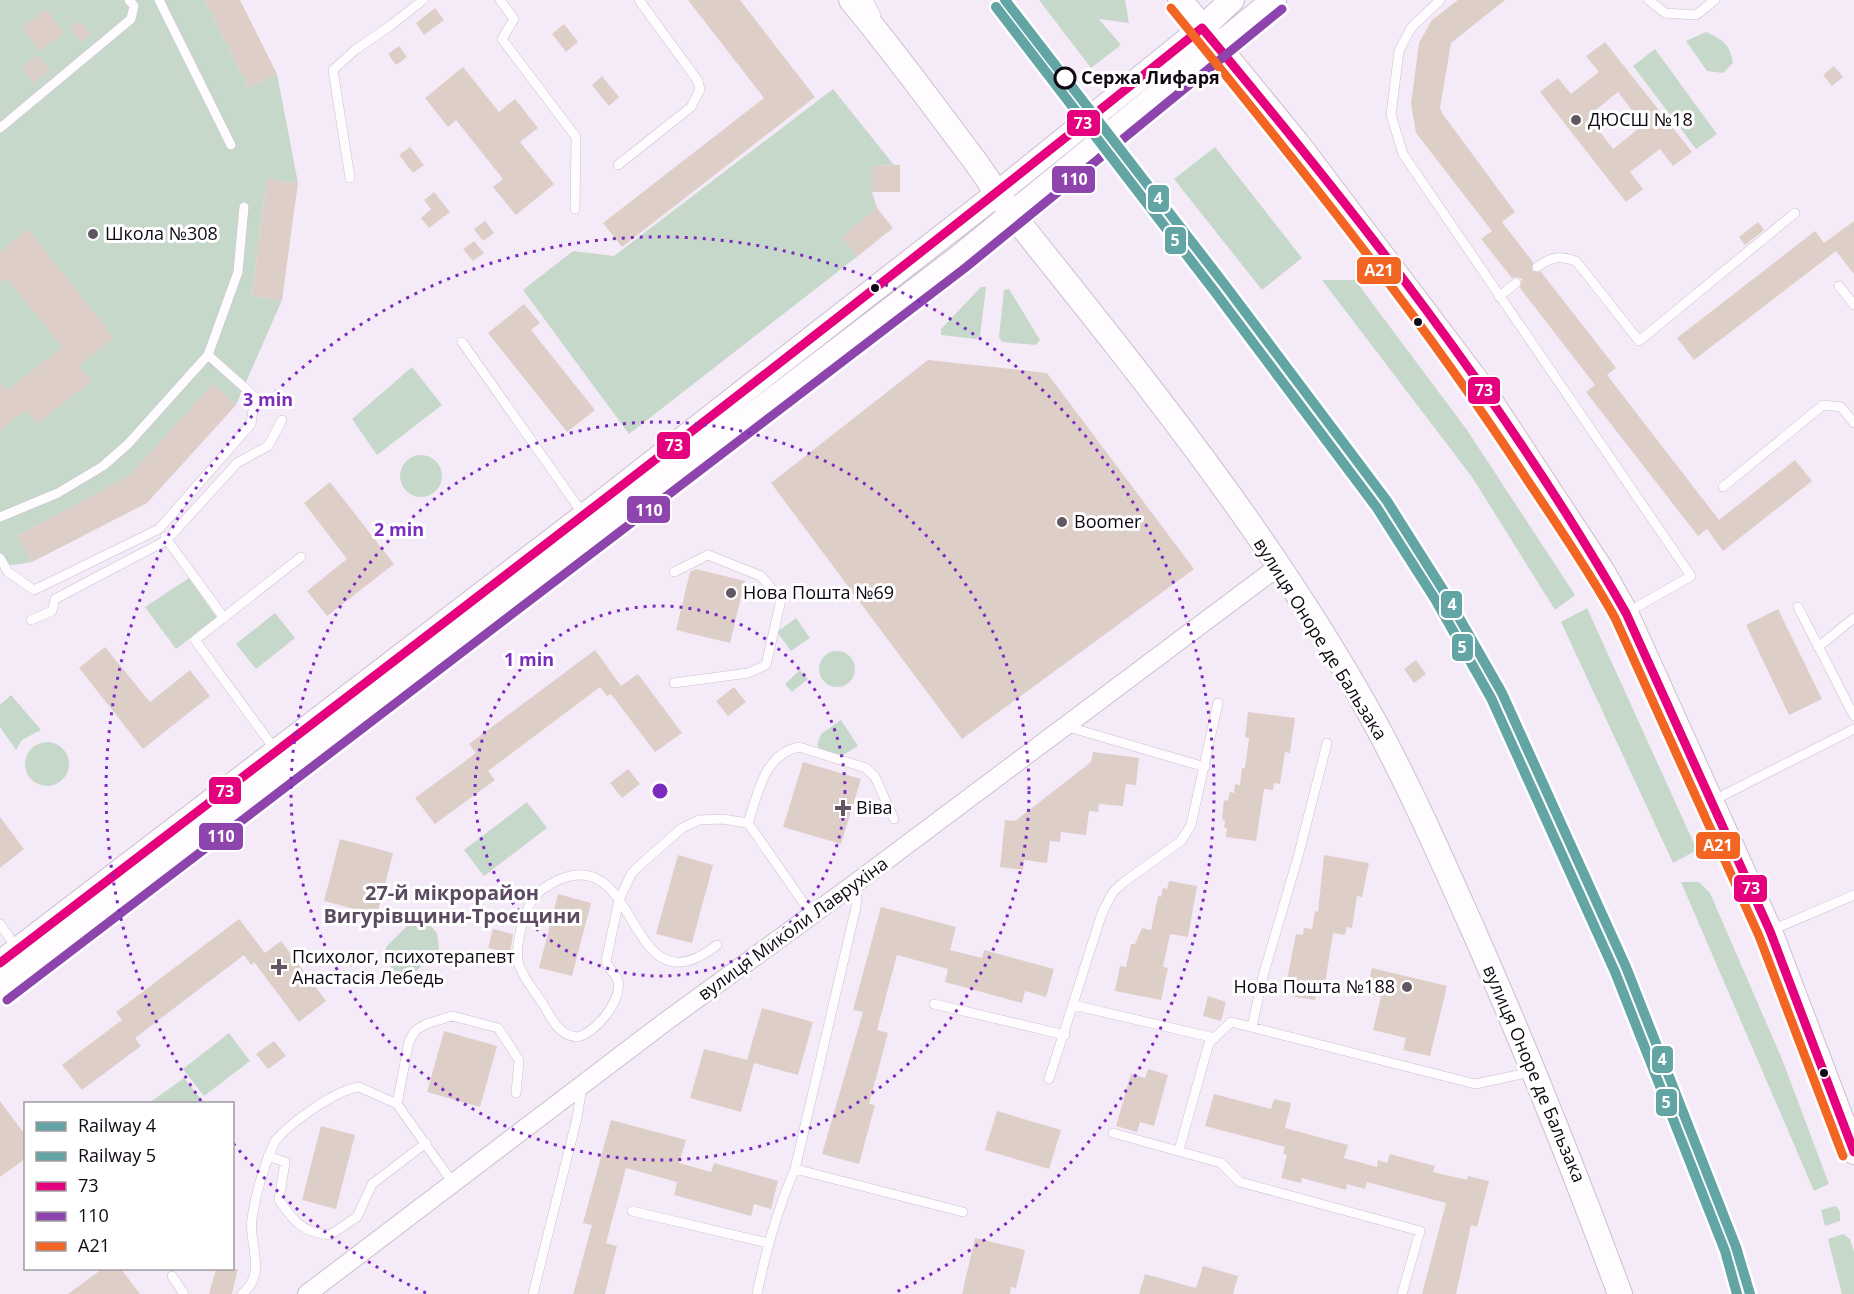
<svg xmlns="http://www.w3.org/2000/svg" width="1854" height="1294" viewBox="0 0 1854 1294" font-family="'Open Sans',sans-serif">
	<style>
		.green { fill: #c6d8ca }
		.building { fill: #decec8; fill-rule: evenodd }
		.lines { fill: none; stroke-linecap: round; stroke-linejoin: round }
		.lane-casing { stroke: #c9c0cc; stroke-width: 10 }
		.street-casing { stroke: #c9c0cc; stroke-width: 20 }
		.secondary-casing { stroke: #c9c0cc; stroke-width: 26 }
		.lane { stroke: #fefcfe; stroke-width: 9 }
		.street { stroke: #fefcfe; stroke-width: 18 }
		.secondary { stroke: #fefcfe; stroke-width: 24 }
		.bus-1-casing { stroke: #fff; stroke-width: 14 }
		.bus-2-casing { stroke: #fff; stroke-width: 14 }
		.bus-3-casing { stroke: #fff; stroke-width: 14 }
		.bus-1 { stroke: #e5007d; stroke-width: 9 }
		.bus-2 { stroke: #8e44ad; stroke-width: 9 }
		.bus-3 { stroke: #f26522; stroke-width: 9 }
		.rail-1-casing { stroke: #fff; stroke-width: 15 }
		.rail-2-casing { stroke: #fff; stroke-width: 15 }
		.rail-1 { stroke: #63a5a4; stroke-width: 10 }
		.rail-2 { stroke: #63a5a4; stroke-width: 10 }
		.ring { fill: none; stroke: #7b2cbf; stroke-width: 3; stroke-dasharray: 3 6 }
		.stop-dot { fill: #fff; stroke: #100812; stroke-width: 3 }
		.poi-dot { fill: #605762; stroke: #fff; stroke-width: 2 }
		.bus-dot { fill: #100812; stroke: #fff; stroke-width: 2 }
		.labels { text-anchor: middle; stroke-width: 6; stroke-linejoin: round; paint-order: stroke }
		.stop-label { font-size: 18px; font-weight: bold; fill: #100812; stroke: #fff; text-anchor: start }
		.poi-label { font-size: 18px; fill: #100812; stroke: #fff; text-anchor: start }
		.street-label { font-size: 18px; fill: #100812; stroke: #fff }
		.neighbourhood-label { font-size: 20px; font-weight: bold; fill: #5c4962; stroke: #fff }
		.centre { fill: #7b2cbf; stroke: #fff; stroke-width: 3 }
		.ring-label { font-size: 18px; text-anchor: middle; font-weight: bold; fill: #7b2cbf; stroke: #fff; stroke-width: 6; stroke-linejoin: round; paint-order: stroke }
		.line-badge { stroke: #fff; stroke-width: 2 }
		.badge-label { font-size: 16px; text-anchor: middle; font-weight: bold; fill: #fff }
	</style>
	<rect width="100%" height="100%" fill="#f5ebf8"/>
	<path class="green" d="M0 0H205L249 88 277 74 298 183 267 179 252 296 282 300 236 405 213 384 128 477 18 535 32 562 0 567Z
		M1039 0H1125L1129 23 1099 19 1121 45 1091 68Z
		M1706 32C1723 40 1730 44 1733 63L1723 73 1707 71 1686 41Z
		M1655 49 1717 134 1696 149 1633 66Z
		M833 89 894 165 872 166V192L877 208 842 237 858 256 629 434 523 290 573 251 614 256Z
		M1215 147 1302 258 1262 290 1174 179Z
		M1322 280H1355L1467 430 1575 595 1555 610 1472 477Z
		M981 287H986L980 336 976 339 941 335V329Z
		M1009 289 1040 340 1036 345 1002 342 999 337 1004 290Z
		M412 367 442 405 377 455 352 419Z
		M400 476a21 21 0 1 1 42 0a21 21 0 1 1-42 0Z
		M189 578 217 618 176 649 145 607Z
		M1587 608 1697 850 1673 863 1561 622Z
		M275 613 295 638 256 669 236 644Z
		M796 618 810 638 791 651 777 632Z
		M819 669a18 18 0 1 1 36 0a18 18 0 1 1-36 0Z
		M800 670 808 679 792 692 785 684Z
		M11 695 41 730 22 740 16 750 0 727V705Z
		M841 720 858 746 838 758 824 753 817 745 821 734Z
		M25 764a22 22 0 1 1 44 0a22 22 0 1 1-44 0Z
		M527 802 547 828 484 876 464 850Z
		M1681 882H1699L1710 893 1782 1059 1829 1184 1814 1191Z
		M426 921 437 933 439 949 412 975 398 974 385 961 386 947 411 922Z
		M229 1033 250 1061 204 1096 183 1069Z
		M184 1078 201 1099 195 1103H149Z
		M1836 1206 1840 1212V1221L1825 1226 1821 1210Z
		M1843 1234 1850 1239 1854 1252V1294H1842L1828 1239Z"/>
	<path class="building" d="M205 0H240L277 74 249 88Z
		M688 0H740L815 97 622 247 603 223 764 98Z
		M1458 0H1505L1451 43 1440 108 1442 113 1515 212 1502 222 1533 262 1532 271 1541 272 1616 368 1607 375 1719 520 1795 460 1812 481 1723 551 1707 529 1698 536 1586 392 1595 385 1520 288 1522 279 1518 277 1512 278 1481 239 1492 231 1416 133 1411 104 1419 43 1432 20Z
		M435 8 444 20 424 35 416 23Z
		M46 9 64 33 39 51 22 27Z
		M80 21 91 35 81 42 70 28Z
		M564 24 578 42 566 52 552 34Z
		M1605 42 1692 152 1673 166 1660 149 1630 172 1643 189 1626 202 1540 92 1558 78 1571 94 1599 72 1586 56ZM1618 92 1643 125 1613 149 1588 116Z
		M399 46 407 57 396 65 388 54Z
		M37 55 50 70 33 83 21 68Z
		M1834 66 1843 77 1832 86 1823 75Z
		M463 67 499 112 515 99 538 128 520 142 554 184 516 215 493 187 503 179 456 120 448 127 425 98Z
		M602 76 619 97 609 106 592 85Z
		M410 147 424 165 413 173 399 155Z
		M894 165H900V192H872V166Z
		M267 179 298 183 282 300 252 296Z
		M434 192 450 212 429 228 421 218 431 209 424 200Z
		M877 208 893 228 858 256 842 237Z
		M485 221 494 233 483 241 474 229Z
		M1854 221V274L1836 251 1694 360 1677 338 1815 231 1824 243Z
		M1758 222 1764 230 1745 245 1739 237Z
		M28 229 114 338 79 365 92 381 37 424 26 410 0 430V382L7 391 62 347 7 278 0 283V252Z
		M474 241 484 253 473 261 463 249Z
		M524 304 540 323 531 330 595 410 567 432 488 333Z
		M928 360 1047 373 1194 569 962 739 771 483Z
		M213 384 236 405 147 503 32 562 18 535 128 477Z
		M330 482 394 564 327 616 307 591 347 559 304 503Z
		M696 569 745 581 730 643 676 630 690 572Z
		M1778 609 1822 699 1789 715 1746 625Z
		M105 647 150 702 190 670 210 696 143 749 79 668Z
		M595 650 621 686 638 674 682 733 655 752 611 694 607 696 600 687 488 771 495 780 435 824 415 798 476 753 469 744Z
		M1416 660 1426 674 1414 683 1404 669Z
		M734 687 746 702 728 716 716 701Z
		M1248 712 1295 718 1290 753 1285 752 1280 784 1274 783 1273 790 1264 789 1256 841 1226 837 1227 828H1224L1225 820 1222 819 1224 800 1228 801 1230 792 1234 793 1235 784 1240 785 1242 768H1245L1249 738 1245 737Z
		M1093 752 1139 758 1136 785 1126 784 1123 806 1099 804 1098 812 1089 811 1086 835 1061 832 1060 842 1050 841 1047 863 1024 860 1023 870 1000 867 1005 820 1015 821 1091 762Z
		M803 762 861 779 841 844 783 827Z
		M628 769 640 784 622 798 610 783Z
		M0 817 24 849 0 868Z
		M340 839 393 853 377 915 324 901Z
		M678 855 713 865 692 943 656 934Z
		M1324 855 1369 863 1362 897 1357 896 1352 928 1347 927 1345 935 1333 933 1325 983 1318 982 1315 1000 1290 996 1292 985 1286 984 1296 934 1303 935 1304 928 1312 929 1315 911 1318 912Z
		M1169 881 1197 886 1188 937 1170 934 1163 967 1168 968 1161 1000 1115 991 1120 966 1126 967 1131 944H1135L1142 928 1151 930 1158 896 1161 897 1163 888 1167 889Z
		M558 894 591 903 572 976 539 968Z
		M881 907 956 927 950 950 982 958 984 950 1054 969 1046 997 1025 991 1022 1003 945 982 948 969 897 955 877 1030 888 1033 869 1104 875 1105 859 1164 822 1154 863 1012 853 1010Z
		M239 919 265 953 281 941 326 1001 299 1022 254 962 251 965 244 955 135 1038 141 1046 82 1090 62 1065 122 1020 116 1012Z
		M493 929 513 934 510 953 488 948Z
		M1372 968 1447 986 1430 1056 1403 1050 1406 1038 1373 1030 1381 997 1366 993Z
		M1208 996 1226 1002 1221 1021 1203 1016Z
		M762 1008 813 1022 798 1075 754 1063 741 1112 690 1098 704 1049 747 1060Z
		M444 1031 497 1046 480 1107 427 1092Z
		M274 1041 286 1056 268 1069 256 1054Z
		M1148 1069 1168 1075 1154 1126 1140 1122 1137 1132 1116 1126 1131 1074 1145 1078Z
		M1214 1094 1271 1109 1274 1099 1291 1103 1285 1128 1348 1145 1344 1158 1377 1167 1378 1160 1387 1163 1390 1154 1435 1166 1433 1172 1467 1180 1468 1176 1489 1181 1477 1227 1471 1225 1456 1294H1422L1446 1203 1367 1182 1365 1189 1347 1184 1346 1190 1302 1178 1301 1183 1281 1178 1287 1155 1283 1154 1285 1147 1205 1126Z
		M0 1101 26 1136V1158L0 1177Z
		M997 1111 1061 1130 1049 1169 985 1150Z
		M611 1120 686 1140 679 1163 711 1172 714 1163 778 1181 771 1209 754 1204 751 1216 674 1195 677 1182 626 1168 606 1243 617 1246 605 1294H573L592 1225 583 1223Z
		M321 1126 355 1135 336 1209 302 1200Z
		M975 1238 1025 1250 1016 1288 1011 1287 1010 1294H962Z
		M1203 1266 1238 1276 1233 1294H1139L1145 1274 1196 1288Z
		M102 1269H121L140 1294H68Z
		M216 1269H238L232 1294H209Z"/>
	<g class="lines">
		<g class="lane-casing">
			<path id="lane" d="M159 0 231 145
				M500 0 514 19 502 39 576 137 575 209
				M868 0 876 15
				M1440 0 1411 28 1399 51 1391 115 1403 154 1691 576 1628 612
				M1649 0 1665 13 1696 15 1715 0
				M0 128 131 19 134 6 129 0
				M618 165 691 107 700 90 698 81 639 0
				M350 178 333 70 355 50 390 26 423 0
				M1537 267C1552 257 1559 255 1576 261L1639 341 1795 213
				M1839 286 1854 305
				M1499 297 1516 283
				M462 342 583 514
				M1723 487 1823 405 1841 407 1854 423
				M0 517 58 493 103 466 128 444 208 355 238 272 244 207
				M165 537 224 618
				M0 558 8 572 34 590 159 529 251 424 255 397 208 355
				M674 572 708 555 761 576 781 600 766 665 748 673 674 683
				M1798 607 1854 716
				M31 620 52 611 55 599 167 540 237 463 268 446 282 420
				M1818 647 1854 618
				M1065 726 1205 767
				M276 751 195 640 301 557
				M1712 801 1854 729
				M748 823C758 794 764 754 799 747L866 768 875 777 894 819
				M0 924 16 947
				M1772 930 1854 895
				M717 945C626 1016 642 843 558 880 550 884 538 891 533 899 523 914 514 948 519 965 524 979 535 992 543 1004 552 1019 558 1035 577 1037 595 1034 622 1001 618 981 616 973 608 969 606 961L619 900 632 873 640 865 682 828 699 820 722 819 748 823 812 915
				M934 1004 1065 1035
				M1073 1005 1215 1038
				M1252 1027 1263 976 1298 857 1327 743
				M1049 1079 1102 913 1113 892 1124 882 1181 841 1191 825 1218 703
				M397 1104 409 1041 416 1030 426 1024 452 1016 498 1028 519 1060 516 1093
				M1113 1133 1221 1163 1240 1182 1420 1231 1402 1294
				M1179 1150 1209 1043 1231 1022 1475 1084 1532 1072
				M268 1156 285 1162 279 1200C295 1222 301 1232 330 1235L357 1217 372 1184 426 1143
				M795 1169 963 1212
				M632 1211 768 1243
				M172 1276 184 1294
				M242 1294C268 1273 248 1244 252 1218 256 1193 264 1165 275 1141 290 1123 335 1090 359 1087L397 1104 453 1183
				M533 1294 577 1118 582 1086
				M757 1294C766 1250 777 1210 795 1169L856 907 857 882"/>
		</g>
		<g class="street-casing">
			<path id="street" d="M307 1294 661 1025 857 882 1279 566"/>
		</g>
		<g class="secondary-casing">
			<path id="secondary" d="M851 0C893 50 932 104 972 157 987 177 1000 199 1016 219 1144 379 1275 541 1374 721 1411 789 1443 862 1475 934 1527 1052 1575 1172 1620 1294
				M1180 0 1298 144 1480 385 1603 572 1626 613 1770 931 1854 1152
				M0 963 584 516 998 193 1202 28 1232 0
				M0 990 958 258 1274 0"/>
		</g>
		<use href="#lane" class="lane"/>
		<use href="#street" class="street"/>
		<use href="#secondary" class="secondary"/>
		<g class="bus-1-casing">
			<path id="bus-1" d="M0 963C403 654 807 347 1202 28 1356 212 1507 404 1626 613L1770 931 1854 1152"/>
		</g>
		<g class="bus-2-casing">
			<path id="bus-2" d="M7 1000 965 268 1282 9"/>
		</g>
		<g class="bus-3-casing">
			<path id="bus-3" d="M1171 8C1296 161 1420 315 1528 481 1558 526 1589 571 1615 618L1759 936 1843 1156"/>
		</g>
		<use href="#bus-1" class="bus-1"/>
		<use href="#bus-2" class="bus-2"/>
		<use href="#bus-3" class="bus-3"/>
		<g class="rail-1-casing">
			<path id="rail-1" d="M1005 0 1225 285 1387 501 1445 593 1502 693 1626 967 1736 1247 1750 1294"/>
		</g>
		<g class="rail-2-casing">
			<path id="rail-2" d="M996 7 1215 292 1377 508 1435 599 1491 698 1615 972 1725 1251 1737 1294"/>
		</g>
		<use href="#rail-1" class="rail-1"/>
		<use href="#rail-2" class="rail-2"/>
	</g>
	<g class="ring">
		<circle cx="660" cy="791" r="185"/>
		<circle cx="660" cy="791" r="369"/>
		<path d="M426 1293A554 554 0 0 1 233 1143M201 1101A554 554 0 1 1 894 1293"/>
	</g>
	<circle class="stop-dot" cx="1065" cy="78" r="10"/>
	<g class="poi-dot">
		<circle cx="1576" cy="120" r="6"/>
		<circle cx="93" cy="234" r="6"/>
		<circle cx="1062" cy="522" r="6"/>
		<circle cx="731" cy="593" r="6"/>
		<path d="M840 799h6v6h6v6h-6v6h-6v-6h-6v-6h6z"/>
		<path d="M276 958h6v6h6v6h-6v6h-6v-6h-6v-6h6z"/>
		<circle cx="1407" cy="987" r="6"/>
	</g>
	<g class="bus-dot">
		<circle cx="875" cy="288" r="5"/>
		<circle cx="1418" cy="322" r="5"/>
		<circle cx="1824" cy="1073" r="5"/>
	</g>
	<g class="labels">
		<g class="stop-label">
			<text x="1081" y="84">Сержа Лифаря</text>
		</g>
		<g class="poi-label">
			<text x="1588" y="126">ДЮСШ №18</text>
			<text x="105" y="240">Школа №308</text>
			<text x="1074" y="528">Boomer</text>
			<text x="743" y="599">Нова Пошта №69</text>
			<text x="856" y="814">Віва</text>
			<text x="292" y="963">Психолог, психотерапевт<tspan x="292" dy="21">Анастасія Лебедь</tspan></text>
			<text x="1395" y="993" text-anchor="end">Нова Пошта №188</text>
		</g>
		<g class="street-label">
			<text transform="translate(1320 639) rotate(58)" y="6">вулиця Оноре де Бальзака</text>
			<text transform="translate(793 929) rotate(-36)" y="6">вулиця Миколи Лаврухіна</text>
			<text transform="translate(1534 1074) rotate(67)" y="6">вулиця Оноре де Бальзака</text>
		</g>
		<g class="neighbourhood-label">
			<text x="452" y="900">27-й мікрорайон<tspan x="452" dy="23">Вигурівщини-Троєщини</tspan></text>
		</g>
	</g>
	<circle cx="660" cy="791" r="9" class="centre"/>
	<g class="ring-label">
		<text x="268" y="406">3 min</text>
		<text x="399" y="536">2 min</text>
		<text x="529" y="666">1 min</text>
	</g>
	<g class="line-badge">
		<rect x="1066" y="109" width="35" height="28" rx="6" fill="#e5007d"/>
		<rect x="1051" y="165" width="45" height="29" rx="6" fill="#8e44ad"/>
		<rect x="1147" y="184" width="23" height="29" rx="6" fill="#63a5a4"/>
		<rect x="1164" y="226" width="23" height="29" rx="6" fill="#63a5a4"/>
		<rect x="1356" y="256" width="46" height="29" rx="6" fill="#f26522"/>
		<rect x="1467" y="376" width="34" height="29" rx="6" fill="#e5007d"/>
		<rect x="656" y="431" width="35" height="29" rx="6" fill="#e5007d"/>
		<rect x="626" y="495" width="45" height="29" rx="6" fill="#8e44ad"/>
		<rect x="1440" y="590" width="23" height="29" rx="6" fill="#63a5a4"/>
		<rect x="1451" y="633" width="23" height="29" rx="6" fill="#63a5a4"/>
		<rect x="208" y="776" width="34" height="29" rx="6" fill="#e5007d"/>
		<rect x="198" y="822" width="46" height="29" rx="6" fill="#8e44ad"/>
		<rect x="1695" y="831" width="46" height="29" rx="6" fill="#f26522"/>
		<rect x="1733" y="874" width="35" height="29" rx="6" fill="#e5007d"/>
		<rect x="1651" y="1045" width="23" height="29" rx="6" fill="#63a5a4"/>
		<rect x="1655" y="1088" width="23" height="29" rx="6" fill="#63a5a4"/>
	</g>
	<g class="badge-label">
		<text x="1083" y="129">73</text>
		<text x="1074" y="185">110</text>
		<text x="1158" y="204">4</text>
		<text x="1175" y="246">5</text>
		<text x="1379" y="276">А21</text>
		<text x="1484" y="396">73</text>
		<text x="674" y="451">73</text>
		<text x="649" y="516">110</text>
		<text x="1452" y="610">4</text>
		<text x="1462" y="653">5</text>
		<text x="225" y="797">73</text>
		<text x="221" y="842">110</text>
		<text x="1718" y="851">А21</text>
		<text x="1751" y="894">73</text>
		<text x="1662" y="1065">4</text>
		<text x="1666" y="1108">5</text>
	</g>
	<rect x="24" y="1102" width="210" height="168" fill="#ffffff" stroke="#9f9ca0" stroke-width="1.5"/>
	<rect x="36" y="1122" width="30" height="9" fill="#63a5a4" stroke="#9f9ca0" stroke-width="1.5"/>
	<text x="78" y="1132" font-size="18" fill="#100812">Railway 4</text>
	<rect x="36" y="1152" width="30" height="9" fill="#63a5a4" stroke="#9f9ca0" stroke-width="1.5"/>
	<text x="78" y="1162" font-size="18" fill="#100812">Railway 5</text>
	<rect x="36" y="1182" width="30" height="9" fill="#e5007d" stroke="#9f9ca0" stroke-width="1.5"/>
	<text x="78" y="1192" font-size="18" fill="#100812">73</text>
	<rect x="36" y="1212" width="30" height="9" fill="#8e44ad" stroke="#9f9ca0" stroke-width="1.5"/>
	<text x="78" y="1222" font-size="18" fill="#100812">110</text>
	<rect x="36" y="1242" width="30" height="9" fill="#f26522" stroke="#9f9ca0" stroke-width="1.5"/>
	<text x="78" y="1252" font-size="18" fill="#100812">А21</text>
</svg>
